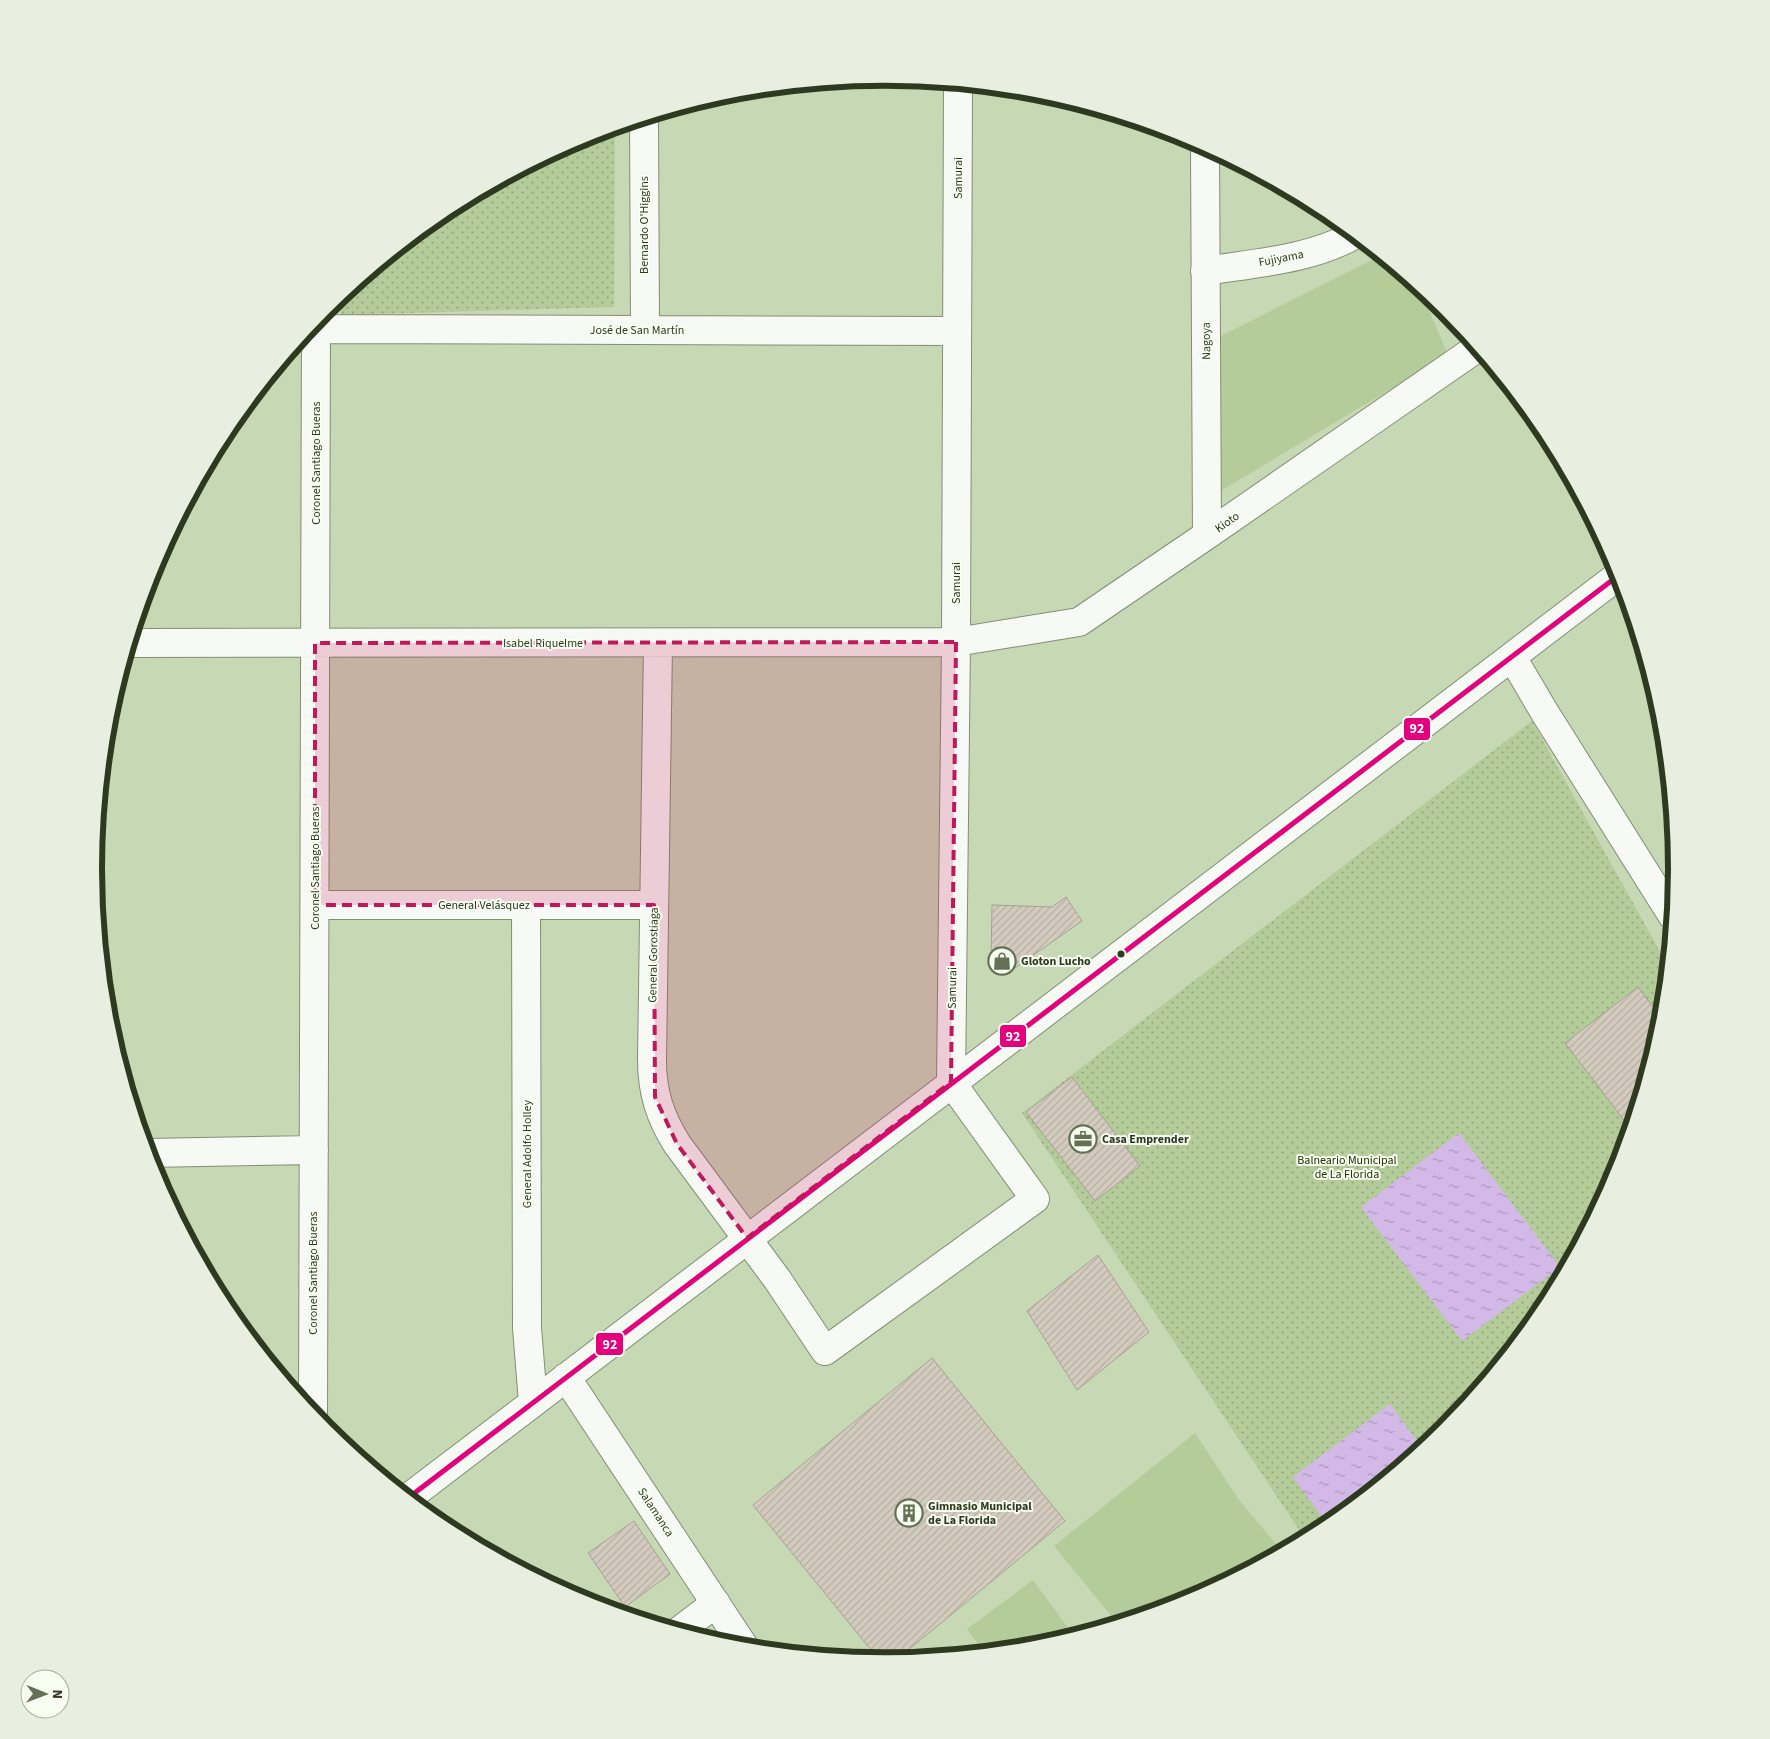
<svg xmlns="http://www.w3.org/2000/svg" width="1770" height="1739" viewBox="0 0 1770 1739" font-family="'Source Sans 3',sans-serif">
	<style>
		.green { fill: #b4cc9a }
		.park { fill: url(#park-dots) }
		.water { fill: url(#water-ripples) }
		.building { fill: url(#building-hatch); stroke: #a7a193 }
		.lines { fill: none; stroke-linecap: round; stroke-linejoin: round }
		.minor-casing { stroke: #828f74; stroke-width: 30 }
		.minor { stroke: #f7f9f4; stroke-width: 28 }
		.bus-1-casing { stroke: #f8fef1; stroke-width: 9 }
		.bus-1 { stroke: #e5007d; stroke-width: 5 }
		.marked { fill: #c2185b; fill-opacity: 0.2; stroke: #c2185b; stroke-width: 4; stroke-dasharray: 10 6; stroke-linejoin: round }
		.bus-dot { fill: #2e3a20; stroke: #f8fef1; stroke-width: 2 }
		.labels { text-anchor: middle; stroke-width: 4; stroke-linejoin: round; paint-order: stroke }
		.street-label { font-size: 12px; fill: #2e3a20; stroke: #f8fef1 }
		.poi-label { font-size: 12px; font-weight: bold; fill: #2e3a20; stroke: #f8fef1; text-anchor: start }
		.park-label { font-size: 12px; fill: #223406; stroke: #f8fef1 }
		.rim { fill: none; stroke: #2e3a20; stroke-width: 6 }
		.line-badge { stroke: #f8fef1; stroke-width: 2 }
		.badge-label { font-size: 14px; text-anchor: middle; font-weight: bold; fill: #fff }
	</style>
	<defs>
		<pattern id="park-dots" width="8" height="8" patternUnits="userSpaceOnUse" patternTransform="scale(1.25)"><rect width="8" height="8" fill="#b4cc9a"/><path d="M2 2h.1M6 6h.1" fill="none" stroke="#93a77d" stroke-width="1.8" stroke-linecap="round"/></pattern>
		<pattern id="water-ripples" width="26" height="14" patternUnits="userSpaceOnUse" patternTransform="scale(1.25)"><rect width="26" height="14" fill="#d3b9e7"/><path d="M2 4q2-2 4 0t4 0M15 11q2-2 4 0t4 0" fill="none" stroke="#ac97bb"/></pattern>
		<pattern id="building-hatch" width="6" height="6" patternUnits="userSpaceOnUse" patternTransform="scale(1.25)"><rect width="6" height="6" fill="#d3cbbe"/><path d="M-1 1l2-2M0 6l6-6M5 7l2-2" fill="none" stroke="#b5afa3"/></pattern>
	</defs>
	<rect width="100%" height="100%" fill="#c7d8b5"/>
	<path class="green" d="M1380 256 1420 289 1448 355 1212 496 1215 339Z
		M1195 1433 1239 1500 1282 1551 1188 1601 1117 1623 1054 1546Z
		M1033 1580 1074 1636 1039 1646 984 1652 967 1629Z"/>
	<path class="park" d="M615 128 614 307 341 315 342 296 445 211 582 138Z
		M1532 721 1668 966 1662 1024 1617 1173 1543 1310 1445 1430 1325 1528 1305 1539 1022 1113Z"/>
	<path class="water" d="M1459 1133 1560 1267 1462 1341 1361 1207Z
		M1390 1404 1422 1448 1328 1525 1293 1477Z"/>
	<path class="building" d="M1066 897 1082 921 1012 970 991 962 992 905 1052 907Z
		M1638 987 1662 1019 1630 1128 1565 1043Z
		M1072 1077 1140 1166 1095 1201 1026 1112Z
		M1098 1255 1149 1332 1077 1390 1027 1311Z
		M932 1358 1065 1521 896 1660 880 1661 753 1505Z
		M1491 1373 1457 1415 1450 1405Z
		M634 1521 670 1574 625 1607 588 1553Z"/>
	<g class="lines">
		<g class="minor-casing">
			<path id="minor" d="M644 119 645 330
				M1205 147 1207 535
				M1205 271C1254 263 1310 260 1354 235
				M316 329 957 331
				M130 643 956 642 1079 622 1207 535 1477 348
				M658 643 652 1060C652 1092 660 1117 677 1144L777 1279 825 1351 1035 1199 951 1082 956 642 958 85
				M1512 657 1545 713 1672 915
				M315 905H654
				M526 905 527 1328 533 1402
				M147 1153 314 1150
				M566 1377 745 1648
				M313 1415 316 320
				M408 1498C811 1189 1215 882 1619 575
				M679 1631 716 1603"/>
		</g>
		<use href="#minor" class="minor"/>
		<g class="bus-1-casing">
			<path id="bus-1" d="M408 1498C811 1189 1215 882 1619 575"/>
		</g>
		<use href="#bus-1" class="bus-1"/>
	</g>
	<path class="marked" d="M956 642 951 1082 747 1238 677 1144 655 1097 654 905H315V643Z"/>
	<defs>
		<g id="shop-ring" transform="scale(1.4375)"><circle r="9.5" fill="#f8fef1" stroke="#647154" stroke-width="1.5"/><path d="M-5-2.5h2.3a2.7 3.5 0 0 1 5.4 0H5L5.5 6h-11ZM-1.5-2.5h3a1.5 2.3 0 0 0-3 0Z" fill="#647154"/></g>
		<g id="office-ring" transform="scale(1.4375)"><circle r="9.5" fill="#f8fef1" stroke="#647154" stroke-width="1.5"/><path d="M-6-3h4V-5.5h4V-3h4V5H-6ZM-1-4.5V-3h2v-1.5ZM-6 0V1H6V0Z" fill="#647154"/></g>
		<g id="building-ring" transform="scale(1.4375)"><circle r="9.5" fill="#f8fef1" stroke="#647154" stroke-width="1.5"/><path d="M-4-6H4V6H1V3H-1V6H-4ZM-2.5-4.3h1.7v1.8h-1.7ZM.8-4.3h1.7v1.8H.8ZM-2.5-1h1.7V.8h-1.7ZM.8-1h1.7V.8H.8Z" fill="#647154"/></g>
	</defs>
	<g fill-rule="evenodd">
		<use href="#shop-ring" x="1002" y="961"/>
		<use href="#office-ring" x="1083" y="1139"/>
		<use href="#building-ring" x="909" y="1513"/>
	</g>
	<circle class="bus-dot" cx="1121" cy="954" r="4.5"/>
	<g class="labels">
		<g class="street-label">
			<text transform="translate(958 178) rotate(-90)" y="4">Samurai</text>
			<text transform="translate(644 225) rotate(-90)" y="4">Bernardo O'Higgins</text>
			<text transform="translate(1281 258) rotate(-11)" y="4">Fujiyama</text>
			<text x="637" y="334">José de San Martín</text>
			<text transform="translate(1206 341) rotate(-91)" y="4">Nagoya</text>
			<text transform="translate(316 463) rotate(-90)" y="4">Coronel Santiago Bueras</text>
			<text transform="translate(1227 522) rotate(-35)" y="4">Kioto</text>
			<text transform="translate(956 583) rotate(-90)" y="4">Samurai</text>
			<text x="543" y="647">Isabel Riquelme</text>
			<text transform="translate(315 868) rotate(-90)" y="4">Coronel Santiago Bueras</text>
			<text x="484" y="909">General Velásquez</text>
			<text transform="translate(653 955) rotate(-89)" y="4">General Gorostiaga</text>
			<text transform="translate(952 988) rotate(-89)" y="4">Samurai</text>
			<text transform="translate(527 1154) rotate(-90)" y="4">General Adolfo Holley</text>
			<text transform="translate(313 1273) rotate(-90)" y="4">Coronel Santiago Bueras</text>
			<text transform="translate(656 1512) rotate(57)" y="4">Salamanca</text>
		</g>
		<g class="poi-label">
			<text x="1021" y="965">Gloton Lucho</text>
			<text x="1102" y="1143">Casa Emprender</text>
			<text x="928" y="1510">Gimnasio Municipal<tspan x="928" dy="14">de La Florida</tspan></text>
		</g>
		<g class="park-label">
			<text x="1347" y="1164">Balneario Municipal<tspan x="1347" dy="14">de La Florida</tspan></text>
		</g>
	</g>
	<path d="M0 0H1770V1739H0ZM102 869a783 783 0 1 1 1566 0a783 783 0 1 1-1566 0Z" fill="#e8eee0" fill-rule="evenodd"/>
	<path class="rim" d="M102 869a783 783 0 1 1 1566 0a783 783 0 1 1-1566 0Z"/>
	<g class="line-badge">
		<rect x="1403" y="717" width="28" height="24" rx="5" fill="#e5007d"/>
		<rect x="999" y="1024" width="28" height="24" rx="5" fill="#e5007d"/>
		<rect x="595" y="1332" width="29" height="24" rx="5" fill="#e5007d"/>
	</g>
	<g class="badge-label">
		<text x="1417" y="733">92</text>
		<text x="1013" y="1041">92</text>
		<text x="610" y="1349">92</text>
	</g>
	<g transform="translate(45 1694) rotate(91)"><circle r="24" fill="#f8fef1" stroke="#a7b09d"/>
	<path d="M0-4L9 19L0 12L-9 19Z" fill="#647154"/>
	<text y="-8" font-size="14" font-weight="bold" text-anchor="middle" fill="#2e3a20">N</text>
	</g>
</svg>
